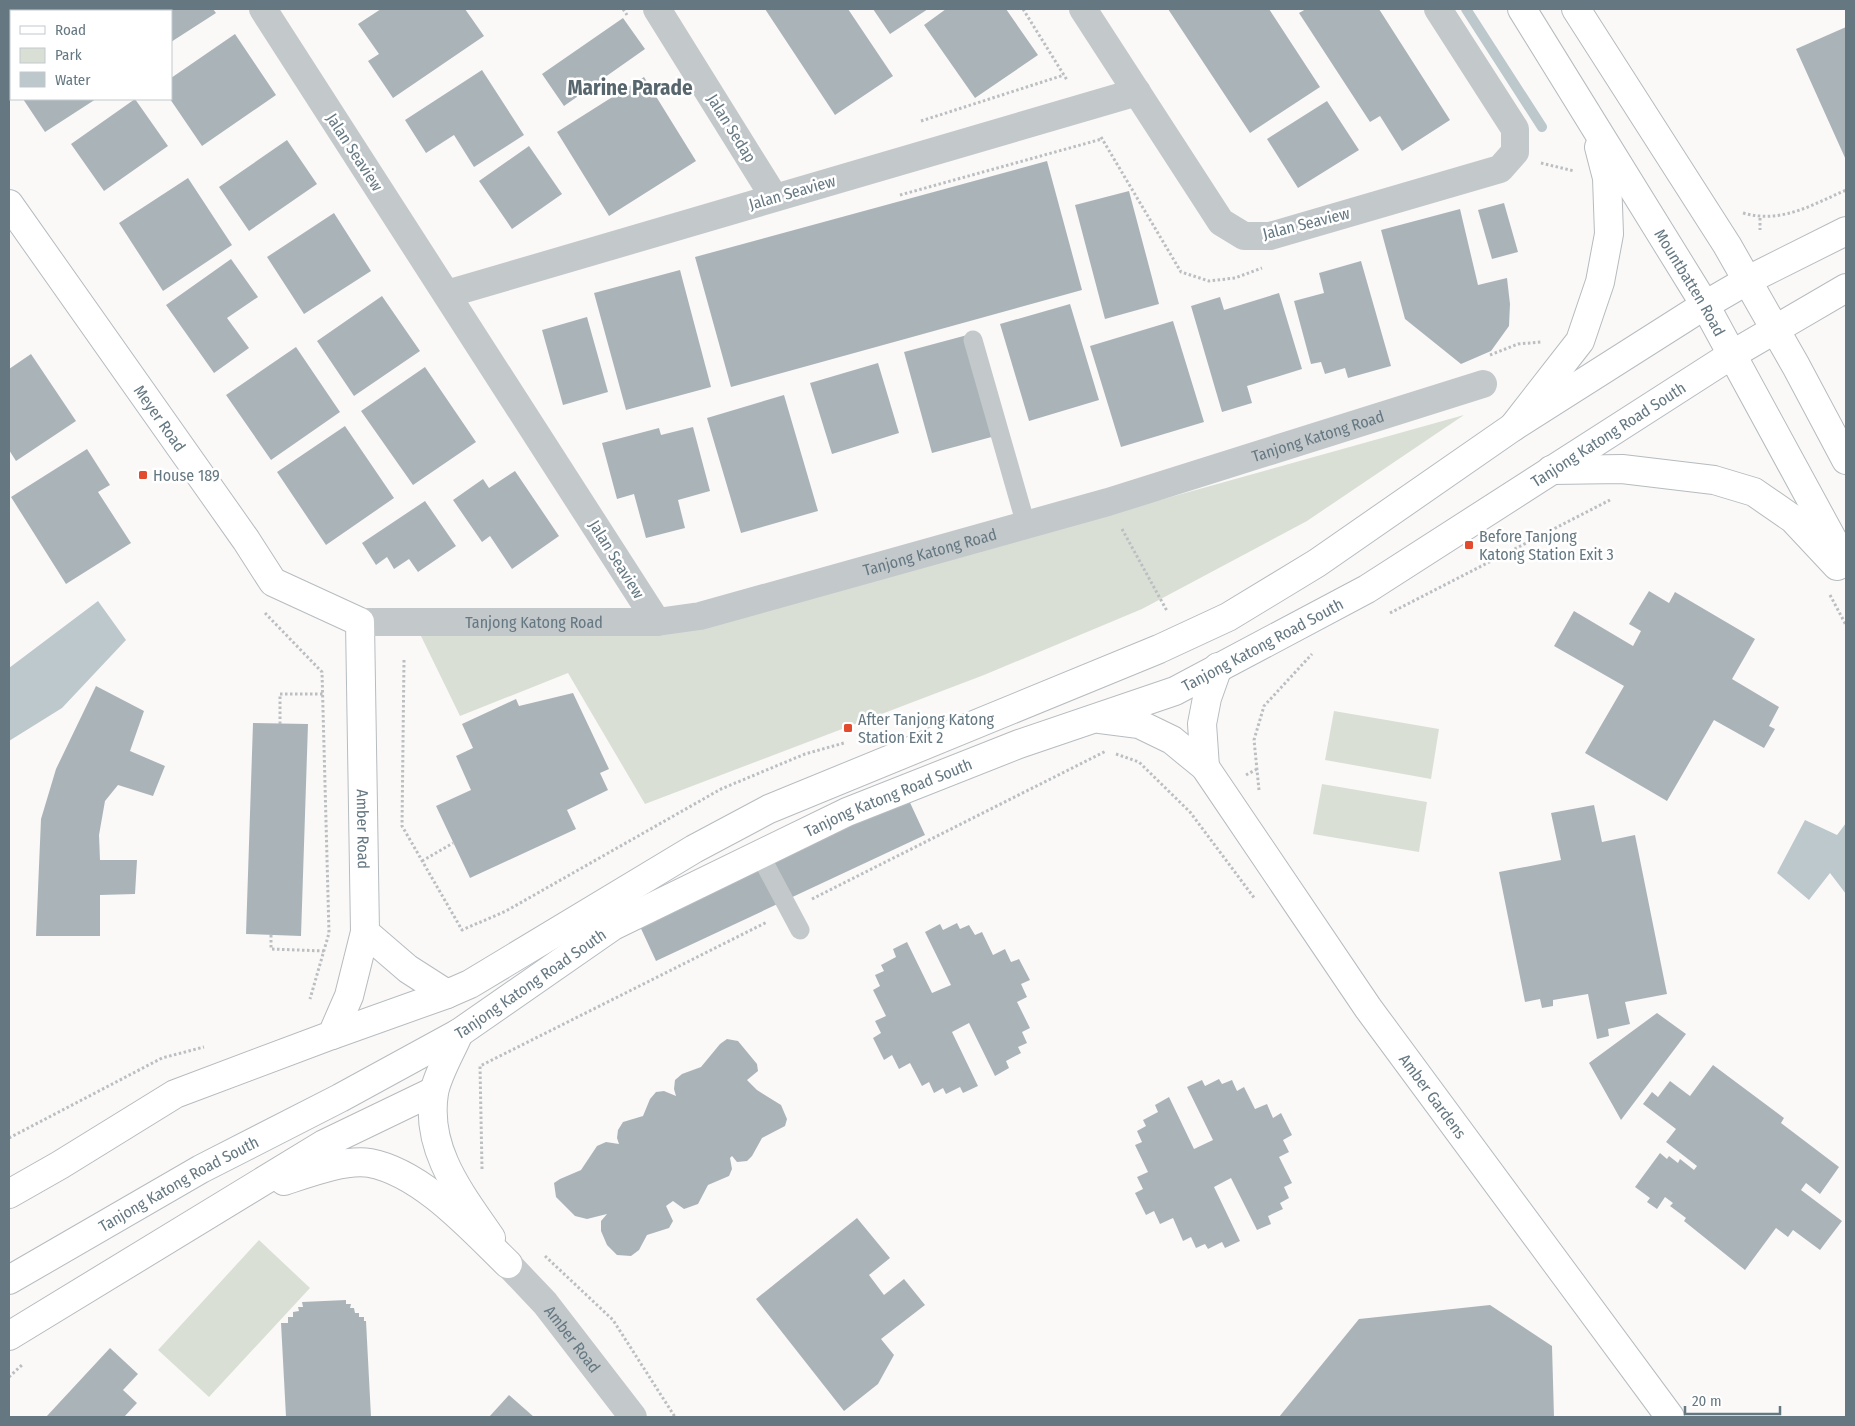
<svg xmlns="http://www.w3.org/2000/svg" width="1855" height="1426" viewBox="0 0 1855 1426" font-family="'Fira Sans Condensed',sans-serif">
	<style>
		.green { fill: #dadfd6 }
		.water { fill: #bcc8cc }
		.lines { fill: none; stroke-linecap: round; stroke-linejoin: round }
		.stream { stroke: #bcc8cc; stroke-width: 10 }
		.building { fill: #aab4b8 }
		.secondary-casing { stroke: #b6bcc0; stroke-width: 30 }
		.primary-casing { stroke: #b5bbbe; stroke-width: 30 }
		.highway-casing { stroke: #b7bbbe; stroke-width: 30 }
		.path { stroke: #bbbfc2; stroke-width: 3; stroke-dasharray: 2.5 2.5; stroke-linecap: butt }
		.lane { stroke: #c3c8cb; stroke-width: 19 }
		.street { stroke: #c3c8cb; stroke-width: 28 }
		.secondary { stroke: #fff; stroke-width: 28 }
		.primary { stroke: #fff; stroke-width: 28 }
		.highway { stroke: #fff; stroke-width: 28 }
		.poi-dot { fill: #e34b2e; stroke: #fff; stroke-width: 2 }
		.labels { text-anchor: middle; stroke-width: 5; stroke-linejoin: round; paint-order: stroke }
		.street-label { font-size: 16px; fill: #657882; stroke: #fff }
		.poi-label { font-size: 16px; fill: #657882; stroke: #fff; text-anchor: start }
		.district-label { font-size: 21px; font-weight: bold; fill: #57656d; stroke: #fff }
	</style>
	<rect width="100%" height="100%" fill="#faf9f7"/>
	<path class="green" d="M1464 415 1307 521 1142 609 984 675 645 804 568 673 460 716 420 634 723 622Z
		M1334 711 1439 729 1431 779 1325 760Z
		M1322 784 1427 802 1419 852 1313 834Z
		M259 1240 310 1288 209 1397 158 1350Z"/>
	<path class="water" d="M98 601 126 640 62 708 9 741V668Z
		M1805 820 1837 835 1846 823V894L1830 873 1809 900 1777 873Z"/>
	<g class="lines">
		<path class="stream" d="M1466 9 1542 127"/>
	</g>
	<path class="building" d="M9 9H46L42 11H11V32L9 34Z
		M102 9H213L216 13 171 42V11H103Z
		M381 9H465L484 36 393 98 368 61 379 54 358 24Z
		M765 9H848L893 76 835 115Z
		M873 9H928L890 34Z
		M946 9H1006L1038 55 975 98 924 25Z
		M1168 9H1269L1320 87 1250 133Z
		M1306 9H1379L1450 120 1402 151 1380 116 1370 122 1299 13Z
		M623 18 645 49 564 106 542 74Z
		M1846 27V160L1796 49Z
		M235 34 276 95 202 146 170 99 171 78Z
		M482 70 524 135 474 167 454 135 426 153 405 120Z
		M644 77 696 161 609 216 557 132Z
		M23 99H96L45 132Z
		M135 99 168 146 104 191 71 144Z
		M1327 101 1359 150 1298 188 1267 139Z
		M287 140 317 184 249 231 219 187Z
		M529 146 562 194 512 229 479 181Z
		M1047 161 1082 290 731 387 695 257Z
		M188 178 232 245 163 291 119 223Z
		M1129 191 1159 304 1105 319 1075 205Z
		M1504 203 1518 252 1492 259 1478 210Z
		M1460 209 1478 285 1507 278 1510 304 1509 326 1491 351 1461 364 1405 319 1381 230Z
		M334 213 371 271 304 314 267 257Z
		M231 259 258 297 227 318 249 348 214 373 166 305Z
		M1361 261 1391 366 1348 378 1345 368 1325 374 1321 362 1311 364 1294 301 1324 293 1319 273Z
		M680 270 711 387 626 410 594 293Z
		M1279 293 1302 369 1247 386 1252 403 1222 412 1191 306 1220 297 1224 310Z
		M382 296 420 351 354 396 317 341Z
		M1070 304 1099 400 1029 421 1000 324Z
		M587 317 608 392 563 405 542 330Z
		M1173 321 1204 422 1121 447 1090 346Z
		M971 334 999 435 932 453 904 352Z
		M296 347 340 412 271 460 226 395Z
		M31 354 76 421 16 461 9 450V369Z
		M878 363 899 433 832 454 810 383Z
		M425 367 476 442 413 485 361 411Z
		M784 395 818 511 741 533 707 418Z
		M345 426 394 498 326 545 277 472Z
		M693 427 710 491 678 500 685 528 646 538 634 494 617 499 602 443 659 428 661 435Z
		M87 449 110 485 98 492 131 543 66 584 11 497Z
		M515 471 559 536 512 569 490 536 482 542 453 500 483 479 489 488Z
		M425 501 456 546 418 572 409 559 394 569 387 557 376 565 362 543Z
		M1649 591 1669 603 1675 592 1755 639 1732 679 1779 707 1769 726 1775 729 1764 748 1714 720 1667 801 1585 753 1624 686 1554 646 1574 611 1633 646 1641 631 1629 624Z
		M96 686 144 711 130 751 165 766 153 796 118 785 105 801 99 835 100 860H137L135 894 100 895V936H36L41 819 56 769Z
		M573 693 609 769 600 773 608 790 567 810 576 829 470 878 436 806 471 790 456 756 473 748 462 724 516 699 519 706Z
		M253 723 308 724 301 936 246 934Z
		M906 794 925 835 656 961 637 920Z
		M1594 805 1602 842 1635 835 1667 994 1625 1002 1630 1024 1608 1029 1609 1036 1597 1039 1588 994 1553 1000V1006L1542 1008 1540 999 1525 1002 1499 872 1561 860 1551 813Z
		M957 923 960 929 969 925 975 935 982 932 993 955 1005 949 1011 962 1019 959 1030 980 1021 984 1027 997 1017 1002 1030 1028 1022 1032 1027 1043 1018 1047 1021 1053 1006 1061 1009 1068 995 1076 969 1023 952 1032 978 1086 963 1093 960 1087 946 1094 943 1088 934 1093 929 1082 922 1086 910 1063 899 1069 892 1055 884 1060 873 1038 881 1033 875 1021 886 1016 873 990 880 986 875 975 884 971 881 965 896 957 893 949 907 942 932 993 951 985 925 932 940 924 943 930Z
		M1657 1013 1686 1034 1621 1120 1589 1063Z
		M727 1039 738 1041 757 1064 758 1071 747 1080 757 1090 781 1105 787 1119 785 1126 762 1138 752 1156 747 1161 737 1162 732 1156 730 1158 732 1169 729 1176 708 1185 698 1204 684 1209 673 1201 666 1206 673 1221 669 1228 647 1235 639 1250 631 1256 617 1255 607 1245 601 1231V1221L607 1214 587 1219 575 1216 556 1197 554 1183 560 1179 581 1170 597 1146 606 1142 619 1144 617 1138 618 1130 623 1122 643 1116 650 1099 656 1092 664 1091 676 1096 674 1089 675 1080 682 1074 701 1067 720 1044Z
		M1713 1065 1784 1118 1781 1123 1839 1167 1820 1194 1806 1183 1801 1190 1842 1221 1820 1250 1793 1230 1788 1237 1776 1228 1745 1270 1684 1221 1686 1218 1670 1206 1673 1203 1665 1197 1657 1209 1647 1202 1650 1198 1635 1187 1660 1153 1667 1159 1669 1156 1678 1163 1680 1159 1694 1170 1697 1166 1666 1142 1676 1129 1643 1104 1652 1092 1658 1097 1670 1081 1690 1096Z
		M1219 1079 1222 1084 1232 1080 1237 1091 1244 1087 1255 1109 1267 1104 1273 1118 1281 1113 1292 1135 1283 1140 1289 1152 1279 1157 1292 1183 1284 1187 1289 1198 1280 1203 1283 1209 1268 1216 1271 1224 1257 1230 1231 1178 1214 1187 1240 1241 1225 1248 1222 1242 1208 1249 1205 1244 1196 1248 1191 1237 1183 1241 1173 1218 1160 1224 1154 1211 1146 1215 1135 1193 1143 1189 1137 1177 1148 1172 1135 1145 1142 1142 1137 1131 1146 1126 1143 1120 1158 1112 1155 1105 1169 1097 1194 1149 1213 1140 1187 1087 1202 1080 1205 1086Z
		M857 1218 890 1258 869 1275 884 1295 904 1279 925 1305 881 1339 894 1355 878 1384 844 1411 756 1299Z
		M346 1300V1304H351L350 1308H354L355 1313H359V1317H364V1321H366L371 1417H286L281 1323H288V1317H293V1312L299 1311 298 1307H303L302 1302Z
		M1490 1305 1552 1346 1554 1417H1279L1359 1319Z
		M110 1348 138 1374 123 1390 137 1403 124 1417H46Z
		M509 1395 534 1417H489Z"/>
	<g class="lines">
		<g class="secondary-casing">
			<g id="secondary">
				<path id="s3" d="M9 204 246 540 273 582 360 622 365 932 408 969 447 994"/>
				<path id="s4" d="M1100 719 1139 724 1172 740 1205 767 1368 1008 1670 1417"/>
				<path d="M1205 767 1202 724 1207 698 1218 667"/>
				<path d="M459 1033C452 1050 437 1075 434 1093 425 1150 461 1194 491 1238"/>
				<path d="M332 1035 447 994 470 984 694 849 769 809 1159 649 1228 617 1317 563 1513 427 1705 305 1748 280 1846 231"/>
				<path id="s5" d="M9 1280 201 1169 340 1098 459 1033 613 926 847 812 1019 744 1175 691 1367 589 1733 354 1846 288"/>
			</g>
		</g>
		<g class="primary-casing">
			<g id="primary">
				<path id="s6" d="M1522 9 1705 305 1846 564"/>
				<path d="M1576 9 1727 245 1796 366 1846 460"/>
				<path d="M1513 427 1580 341 1600 282 1609 234 1607 178 1599 147"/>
				<path d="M1551 470 1622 469 1714 480 1754 492 1793 519 1837 566"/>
			</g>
		</g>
		<g class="highway-casing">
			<path id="highway" d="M284 1181C308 1173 345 1159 370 1163 422 1173 471 1228 508 1264
				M9 1194 60 1165 175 1094 332 1035 349 996 365 932
				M9 1336 324 1144 434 1091"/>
		</g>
		<path class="path" d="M623 9 627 15
			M1023 9 1067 80
			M921 121 1064 75
			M1101 137 1181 272 1209 281 1235 278 1262 268
			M1541 163 1574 171
			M900 195 1102 139
			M1743 213C1781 224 1812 205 1846 190
			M1760 218V230
			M1490 355 1518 344 1541 342
			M1122 529 1167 611
			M1830 595 1846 625
			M265 613 322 672 329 933 310 999
			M1390 613 1610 500
			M404 660 402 826 462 930 506 911 721 789 805 754 844 743
			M280 724V694H323
			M1116 754 1139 762 1190 812 1255 899
			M1246 775 1257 769
			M1259 790 1254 740 1264 706 1312 654
			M422 861 453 843
			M812 899 1106 751
			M271 935V949L324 951
			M9 1138 162 1058 204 1047
			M482 1169 480 1066 767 922
			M545 1256 613 1320 675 1417
			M9 1377 23 1364"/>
		<path class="lane" d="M973 340 1026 525
			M760 855 800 930"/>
		<g class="street">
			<path d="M263 9 657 622"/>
			<path d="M657 9 774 197"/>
			<path d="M1083 9 1221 222 1244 236H1270L1500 169 1515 152V129L1438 9"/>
			<path d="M447 294 1137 92"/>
			<path id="s1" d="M360 622H657L700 616 1108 502 1483 384"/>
			<path id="s2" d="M508 1264 545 1303 633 1417"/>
		</g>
		<use href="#secondary" class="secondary"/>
		<use href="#primary" class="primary"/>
		<use href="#highway" class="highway"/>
	</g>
	<g class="poi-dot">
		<rect x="138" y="470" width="10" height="10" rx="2.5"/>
		<rect x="1464" y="540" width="10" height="10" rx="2.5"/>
		<rect x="843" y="723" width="10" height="10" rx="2.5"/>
	</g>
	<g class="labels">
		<g class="street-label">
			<text transform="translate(732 128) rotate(58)" y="6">Jalan Sedap</text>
			<text transform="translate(355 152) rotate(57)" y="6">Jalan Seaview</text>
			<text transform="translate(792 192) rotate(-16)" y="6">Jalan Seaview</text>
			<text transform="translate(1306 223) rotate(-14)" y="6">Jalan Seaview</text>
			<text dy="6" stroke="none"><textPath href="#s6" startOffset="321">Mountbatten Road</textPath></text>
			<text dy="6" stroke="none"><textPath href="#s3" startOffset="262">Meyer Road</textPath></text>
			<text dy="6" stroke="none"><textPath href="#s5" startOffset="1815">Tanjong Katong Road South</textPath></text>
			<text dy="6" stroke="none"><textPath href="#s1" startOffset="984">Tanjong Katong Road</textPath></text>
			<text dy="6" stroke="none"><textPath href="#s1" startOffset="579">Tanjong Katong Road</textPath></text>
			<text transform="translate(617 559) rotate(58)" y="6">Jalan Seaview</text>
			<text dy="6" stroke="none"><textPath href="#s1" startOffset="174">Tanjong Katong Road</textPath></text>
			<text dy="6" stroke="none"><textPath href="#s5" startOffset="1410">Tanjong Katong Road South</textPath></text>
			<text dy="6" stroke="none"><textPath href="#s5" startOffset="1005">Tanjong Katong Road South</textPath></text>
			<text dy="6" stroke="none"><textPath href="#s3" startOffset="764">Amber Road</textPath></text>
			<text dy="6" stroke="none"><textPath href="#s5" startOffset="600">Tanjong Katong Road South</textPath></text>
			<text dy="6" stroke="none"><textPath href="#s4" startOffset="519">Amber Gardens</textPath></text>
			<text dy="6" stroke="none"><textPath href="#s5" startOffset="195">Tanjong Katong Road South</textPath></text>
			<text dy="6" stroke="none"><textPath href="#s2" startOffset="99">Amber Road</textPath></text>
		</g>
		<g class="poi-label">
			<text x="153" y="481">House 189</text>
			<text x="1479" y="542">Before Tanjong<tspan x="1479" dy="18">Katong Station Exit 3</tspan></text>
			<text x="858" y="725">After Tanjong Katong<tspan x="858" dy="18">Station Exit 2</tspan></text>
		</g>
		<g class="district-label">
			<text x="630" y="95">Marine Parade</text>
		</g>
	</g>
	<rect width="1855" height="1426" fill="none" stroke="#657882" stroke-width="20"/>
	<rect x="10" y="10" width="162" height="90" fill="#ffffff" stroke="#c1c9cd"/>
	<rect x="20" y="26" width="25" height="8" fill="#ffffff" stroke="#c1c9cd"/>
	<text x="55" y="35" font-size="15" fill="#657882">Road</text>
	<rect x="20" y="48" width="25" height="15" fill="#dadfd6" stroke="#c1c9cd"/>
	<text x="55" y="60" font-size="15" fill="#657882">Park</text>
	<rect x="20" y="72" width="25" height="15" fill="#bcc8cc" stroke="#c1c9cd"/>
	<text x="55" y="85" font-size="15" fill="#657882">Water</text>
	<path d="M1685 1406v8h95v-8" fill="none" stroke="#657882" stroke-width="2.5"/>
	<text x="1692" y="1406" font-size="15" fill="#657882" stroke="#ffffff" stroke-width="4" paint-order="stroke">20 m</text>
</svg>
